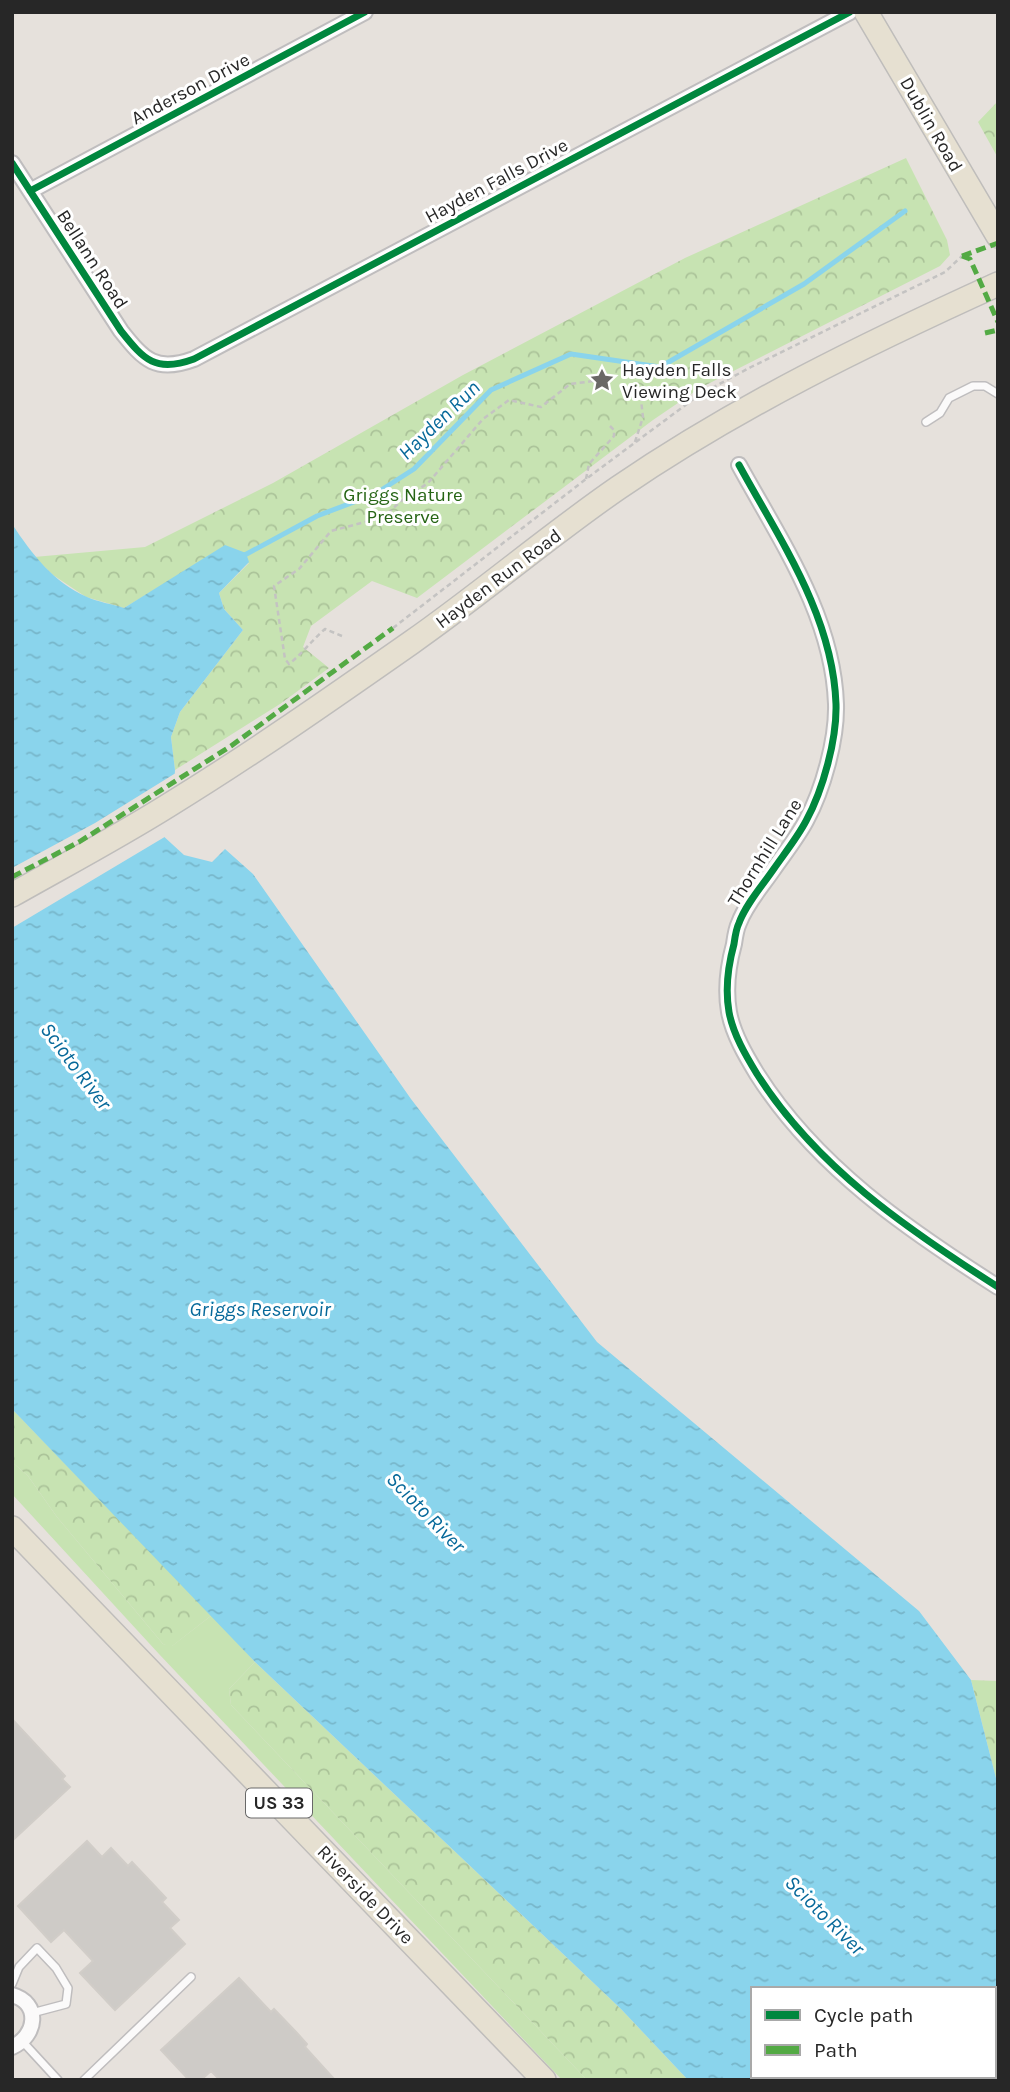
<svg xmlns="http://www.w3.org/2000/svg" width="1010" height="2092" viewBox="0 0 1010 2092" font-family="Karla,sans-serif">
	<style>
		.grass { fill: #c7e3b2 }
		.forest { fill: url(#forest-crowns) }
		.water { fill: url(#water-ripples); fill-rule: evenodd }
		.pier { fill: #e6e1dc }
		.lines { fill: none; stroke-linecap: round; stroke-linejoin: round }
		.stream { stroke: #8ad4ec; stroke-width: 5 }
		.building { fill: #cecbc7; stroke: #d1cdc8; stroke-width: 2 }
		.lane-casing { stroke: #bfbdbe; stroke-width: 10 }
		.street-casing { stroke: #bfbdbe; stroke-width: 18 }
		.primary-casing { stroke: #bfbdbb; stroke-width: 26 }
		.path { stroke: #c4c3c2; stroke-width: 2.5; stroke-dasharray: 5 3.5; stroke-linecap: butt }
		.lane { stroke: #fbfafa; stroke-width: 7 }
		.street { stroke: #fbfafa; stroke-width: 14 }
		.primary { stroke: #e6e0d1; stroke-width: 23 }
		.quiet { stroke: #53aa44; stroke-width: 5; stroke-dasharray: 10 5; stroke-linecap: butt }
		.cycleway-casing { stroke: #fff; stroke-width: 11 }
		.cycleway { stroke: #00873e; stroke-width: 7 }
		.labels { text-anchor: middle; stroke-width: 6; stroke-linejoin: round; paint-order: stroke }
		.shield { fill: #fff; stroke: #686868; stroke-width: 2 }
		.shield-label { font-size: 18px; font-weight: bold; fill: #272727 }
		.street-label { font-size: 19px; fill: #272727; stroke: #fff }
		.poi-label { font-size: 19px; fill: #272727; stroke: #fff; text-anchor: start }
		.park-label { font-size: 19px; fill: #266515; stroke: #fff }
		.water-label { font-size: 21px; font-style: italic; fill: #07699a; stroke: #fff }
	</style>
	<defs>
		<pattern id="forest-crowns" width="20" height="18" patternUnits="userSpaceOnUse" patternTransform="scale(1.75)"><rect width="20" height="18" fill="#c7e3b2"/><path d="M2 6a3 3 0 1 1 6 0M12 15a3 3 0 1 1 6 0" fill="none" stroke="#abc399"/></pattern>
		<pattern id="water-ripples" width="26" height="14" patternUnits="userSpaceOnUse" patternTransform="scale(1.75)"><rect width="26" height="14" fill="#8ad4ec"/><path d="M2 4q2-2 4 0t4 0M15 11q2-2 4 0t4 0" fill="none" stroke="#77b6ca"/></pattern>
	</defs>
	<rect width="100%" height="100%" fill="#e6e1dc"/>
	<path class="grass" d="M12 1462 28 1476 57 1517 163 1644 172 1646 212 1615 255 1662 229 1689 231 1705 587 2080H562L159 1654 12 1494Z"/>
	<path class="forest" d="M998 101V158L978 122Z
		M906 158 947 240 950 255 940 266 700 388 653 420 417 598 372 581 311 626 303 647 329 668 280 704 175 770 171 737 180 712 243 630 224 609 219 593 249 563 174 578 124 608 86 597 53 575 34 557 145 547 273 483 463 375 685 258Z
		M12 1409 212 1615 171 1647 163 1644 57 1517 28 1476 12 1462Z
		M255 1662 621 2009 688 2080H587L231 1705 229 1689Z
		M971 1680 998 1681V1786Z"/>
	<path class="water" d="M12 524C32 554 53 582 87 597 98 602 112 604 124 608L225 545 246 553 249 562 219 593 224 609 243 630 180 712 171 737 175 770 174 788 148 822 184 855 212 862 225 849 253 874 411 1099 597 1342 919 1611 971 1680 998 1786V2080H688L621 2009 255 1662 12 1409ZM753 1989H994V2076H753Z"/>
	<path class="pier" d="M179 771 177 789 152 821 168 835 12 928V868L95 823Z"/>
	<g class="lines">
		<path class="stream" d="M241 557 317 516 375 494 414 469 491 390 571 354 660 367 804 284 905 211"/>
	</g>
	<path class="building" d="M12 1719 65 1776 62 1779 70 1787 12 1841Z
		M87 1841 102 1857 111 1848 128 1866 132 1862 166 1898 162 1902 179 1920 170 1928 185 1944 115 2010 80 1973 93 1961 64 1930 51 1942 18 1906Z
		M239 1978 271 2012 274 2009 297 2033 307 2044 305 2047 335 2080H220L211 2071 201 2080H189L161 2050Z"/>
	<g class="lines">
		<g class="lane-casing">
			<path id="lane" d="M926 422 940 413 949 398 973 386H985L998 394
				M12 1984 19 1967 37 1948 56 1968 68 1988 66 2004 32 2013
				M23 2042 58 2080
				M84 2080 191 1977"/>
		</g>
		<g class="street-casing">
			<path id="street" d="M12 163 121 331C144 360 156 373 194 359L850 12
				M30 191 365 12
				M739 465C780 540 833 616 836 704 837 739 823 790 806 821 797 838 784 854 773 870 762 886 746 904 739 923 736 929 735 937 734 944 728 966 725 989 729 1012 733 1034 746 1056 757 1074 816 1167 907 1229 998 1287
				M12 1995C41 2003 37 2036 12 2047"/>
		</g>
		<g class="primary-casing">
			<path id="primary" d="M866 12 998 236
				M12 895C65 865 118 837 169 805 252 754 332 698 412 642 482 593 547 537 618 488 738 406 866 344 998 284
				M12 1528 544 2080"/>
		</g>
		<path class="path" d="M635 442 643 417 641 400
			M586 479 589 464 614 436V430L609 425
			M393 628 586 479 699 395 751 367 945 272 962 256
			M342 636 325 629C312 640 303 653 289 664L285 659 274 586 299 569 331 531 384 517 401 501 428 483 483 419 509 400 541 407 570 384 602 380"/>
		<use href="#lane" class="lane"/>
		<use href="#street" class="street"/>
		<use href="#primary" class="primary"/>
		<path class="quiet" d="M962 256 970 259 998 322
			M962 256 998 243
			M985 333 998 330
			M12 877 79 842 231 746 393 628"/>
		<g class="cycleway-casing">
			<path id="cycleway" d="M12 163 121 331C144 360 156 373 194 359L850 12
				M30 191 365 12
				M739 465C780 540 833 616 836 704 837 739 823 790 806 821 797 838 784 854 773 870 762 886 746 904 739 923 736 929 735 937 734 944 728 966 725 989 729 1012 733 1034 746 1056 757 1074 816 1167 907 1229 998 1287"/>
		</g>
		<use href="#cycleway" class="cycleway"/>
	</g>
	<defs>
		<g id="sight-bare" transform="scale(1.89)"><path d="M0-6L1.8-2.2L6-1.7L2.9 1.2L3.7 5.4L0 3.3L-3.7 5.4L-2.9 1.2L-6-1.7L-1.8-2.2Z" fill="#6a6866" stroke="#fff" stroke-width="2.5" paint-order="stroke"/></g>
	</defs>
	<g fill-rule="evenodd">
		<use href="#sight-bare" x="602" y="380"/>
	</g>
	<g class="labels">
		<rect class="shield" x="246" y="1788.5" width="66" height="29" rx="5"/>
		<g class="shield-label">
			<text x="279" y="1809">US 33</text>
		</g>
		<g class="street-label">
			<text transform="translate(190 88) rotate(-28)" y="7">Anderson Drive</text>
			<text transform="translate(932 124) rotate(60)" y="7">Dublin Road</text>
			<text transform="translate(496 180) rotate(-28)" y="7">Hayden Falls Drive</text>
			<text transform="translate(93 259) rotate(57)" y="7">Bellann Road</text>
			<text transform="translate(498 578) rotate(-37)" y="7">Hayden Run Road</text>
			<text transform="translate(764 852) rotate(-58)" y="7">Thornhill Lane</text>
			<text transform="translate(366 1894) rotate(46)" y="7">Riverside Drive</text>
		</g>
		<g class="poi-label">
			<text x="622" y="376">Hayden Falls<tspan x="622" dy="22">Viewing Deck</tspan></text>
		</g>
		<g class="park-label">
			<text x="403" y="501">Griggs Nature<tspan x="403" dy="22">Preserve</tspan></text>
		</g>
		<g class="water-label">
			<text transform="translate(439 420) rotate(-44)" y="7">Hayden Run</text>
			<text transform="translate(76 1066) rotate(53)" y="7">Scioto River</text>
			<text x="260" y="1316">Griggs Reservoir</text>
			<text transform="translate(426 1512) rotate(46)" y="7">Scioto River</text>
			<text transform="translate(825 1915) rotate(45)" y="7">Scioto River</text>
		</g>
	</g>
	<rect width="1010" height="2092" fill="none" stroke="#272727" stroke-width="28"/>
	<rect x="751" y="1987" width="245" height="91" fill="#ffffff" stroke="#a9a9a9" stroke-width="2"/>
	<rect x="765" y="2010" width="35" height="10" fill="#00873e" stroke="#a9a9a9" stroke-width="2"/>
	<text x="814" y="2022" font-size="21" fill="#272727">Cycle path</text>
	<rect x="765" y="2045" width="35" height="10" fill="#53aa44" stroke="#a9a9a9" stroke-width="2"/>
	<text x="814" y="2057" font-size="21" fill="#272727">Path</text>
</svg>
